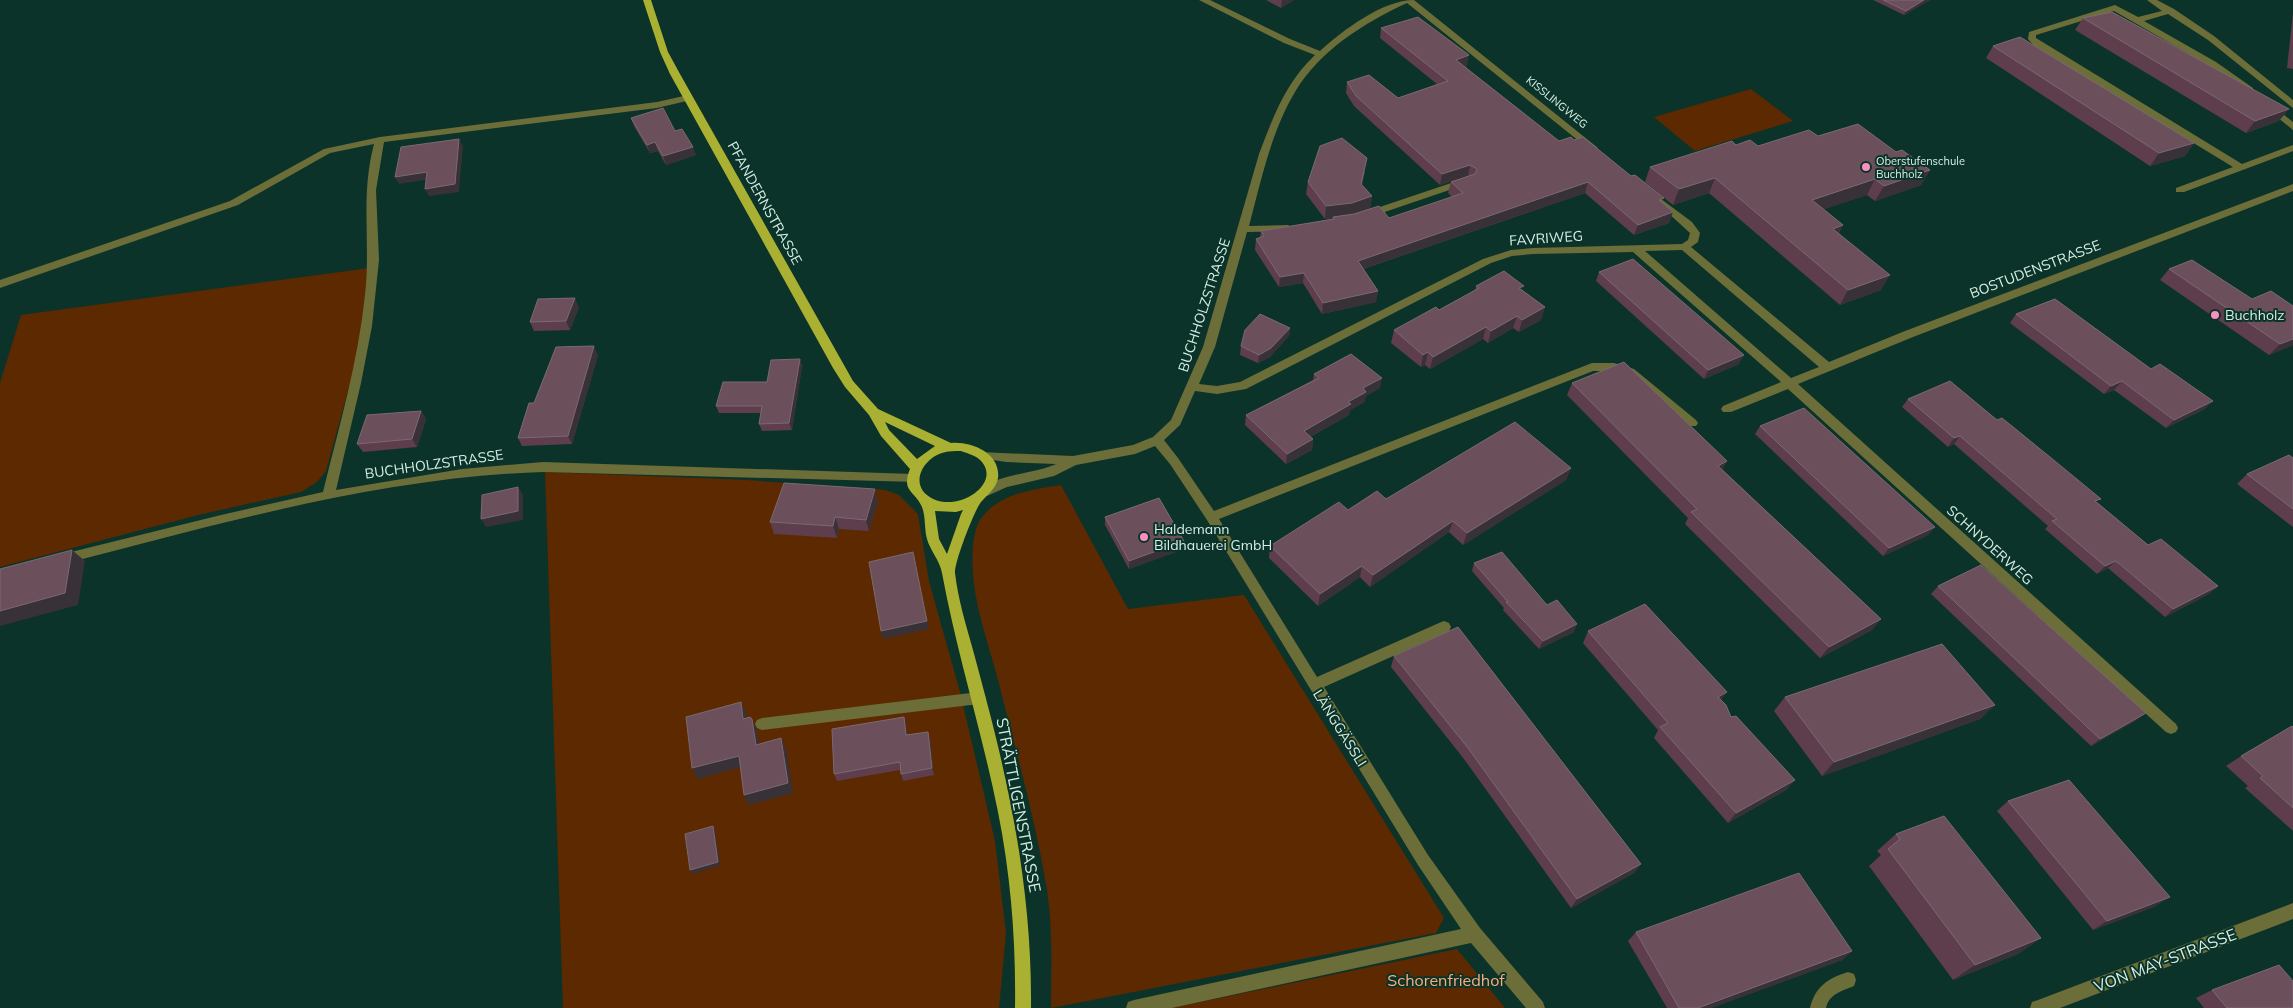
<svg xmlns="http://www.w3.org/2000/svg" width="2293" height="1008" viewBox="0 0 2293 1008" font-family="Mulish,sans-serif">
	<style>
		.green { fill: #5d2900 }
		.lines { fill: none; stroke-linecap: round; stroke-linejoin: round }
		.minor { fill: #6b6e38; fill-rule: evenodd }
		.major { fill: #aab031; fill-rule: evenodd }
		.wall { fill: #5e3d4c }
		.shaded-wall { fill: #383137 }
		.building { fill: #6b505c; stroke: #7b6972 }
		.poi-dot { fill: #fc8fc1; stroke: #0c3329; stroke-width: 2 }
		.labels { text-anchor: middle; stroke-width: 4; stroke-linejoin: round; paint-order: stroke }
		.far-street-label { font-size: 11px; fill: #d5efe5; stroke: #0c3329 }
		.far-poi-label { font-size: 11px; fill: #d5efe5; stroke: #0c3329; text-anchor: start }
		.street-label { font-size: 14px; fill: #d5efe5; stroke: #0c3329 }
		.poi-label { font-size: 14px; fill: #d5efe5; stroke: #0c3329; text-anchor: start }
		.near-street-label { font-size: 16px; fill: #d5efe5; stroke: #0c3329 }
		.near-park-label { font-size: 16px; fill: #fcae7d; stroke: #0c3329 }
	</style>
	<rect width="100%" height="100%" fill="#0c3329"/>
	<path class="green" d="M1751 89 1793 121 1695 151 1654 117Z
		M370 268 361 343 326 471 317 482 301 492 198 515 0 567V383L21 315Z
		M545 472 746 480 885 490 899 495 918 514 929 581 960 692 995 841 1006 933 999 1008H563Z
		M1061 485 1128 609 1244 595 1444 918 1436 933 1051 1008C1051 969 1053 929 1047 890 1035 818 1015 747 997 676 989 646 974 603 973 572 972 558 972 533 980 520 998 493 1032 490 1061 485Z
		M1457 949 1505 1008H1172Z"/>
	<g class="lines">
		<path class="minor" d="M1199 0H1210L1290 39 1320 51C1343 30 1383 0 1414 0L1598 148 1593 151 1590 150 1407 3C1364 23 1320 50 1295 92 1271 132 1261 181 1249 226L1288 225 1293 228 1288 231 1247 232 1215 347 1199 384 1217 386 1240 382 1483 259 1511 250 1533 248 1682 244 1688 240 1690 233 1656 202 1661 199 1692 222 1700 233 1698 242 1691 247 1829 362 1905 331 2293 184V191L1913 337 1798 384 2176 724 2178 728 2176 732 2171 734 2166 732 1788 389 1731 412H1723L1721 409 1723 406 1781 382 1633 252 1533 254 1512 256 1491 263 1246 389 1217 394 1195 391 1180 425 1164 440 1178 458 1214 511 1592 363H1614L1634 369 1696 420 1698 423 1696 426H1688L1626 375 1614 371H1593L1219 519 1317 677 1439 623 1444 621 1449 623 1451 627 1449 631 1324 687 1428 855 1480 928 1543 1002 1545 1008H1526L1471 943 1172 1008H1126L1128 1002 1134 1000 1461 929 1418 865 1207 520 1170 464 1155 446 1135 454 1076 465 1054 476 1007 487 987 496 983 494 981 491C990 475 1039 473 1056 464L1006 462 980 458 978 455 980 452 1073 456 1133 445 1153 437 1171 420 1203 347 1259 154C1273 117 1286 82 1315 55L1284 43ZM1682 250 1819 367 1791 378 1645 251Z
			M2147 0H2157L2174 9 2214 36 2293 100V108L2208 40 2168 14 2144 21 2216 62 2253 88V92H2247L2210 66 2114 11 2036 35V38L2242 164 2293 145V151L2184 192H2176V188L2233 167 2034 46 2028 39 2029 32 2115 5 2138 17 2162 11Z
			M688 95 693 98 691 100 657 108 384 142 376 190 379 260 372 326 361 383 336 490 462 469 543 462 913 474 917 476 919 479 917 482 543 472C382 477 218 524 63 564L58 563 57 559 58 555 63 554 221 515 323 492C339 427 358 362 365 295 371 242 360 197 374 144L330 153 238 205 0 288V280L230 201 324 149 380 137 657 102Z
			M2269 103 2293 122V130L2266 108 2264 106Z
			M1466 178 1471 181 1470 183 1370 217 1366 218 1361 215 1362 213Z
			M979 692 984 694 986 698 984 702 979 704 762 730 757 728 755 724 757 720 762 718Z
			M2293 903V919L2060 1008H2030L2032 1002 2038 1000Z
			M1848 972 1854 974 1856 980 1854 986C1842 991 1829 994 1826 1008H1810C1815 987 1828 978 1848 972Z"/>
		<path class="major" d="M643 0H651L668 52 680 74 853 381 878 409 951 443C971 441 1001 453 998 478 996 489 987 495 981 502 974 511 954 563 955 573 958 599 966 625 973 650 981 680 989 709 996 738 1018 828 1032 916 1031 1008H1015C1016 942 1011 877 998 812 982 732 957 654 942 573 940 561 930 550 927 539 924 528 926 514 921 505 914 491 901 491 910 469L881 436 869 415 845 387 833 368 670 74 660 52ZM885 422 935 446 917 459 889 430ZM961 451C966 453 974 455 979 459 1006 483 954 517 927 495 910 481 925 458 942 453 948 451 955 451 961 451ZM963 510 961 514 947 554 939 539 935 511 956 512Z"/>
	</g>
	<path class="wall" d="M1266 0H1294L1281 8Z
		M1873 0H1930L1904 15Z
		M2293 13V69L2287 68Z
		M2083 18 2279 121 2246 133 2075 30Z
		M1381 28 1467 66 1465 67 1559 141 1574 140 1662 203 1673 212 1669 223 1634 235 1585 193 1363 269 1378 291 1376 302 1322 314 1303 283 1279 287 1255 250 1256 239 1260 237 1261 231 1332 219 1333 218 1325 219 1306 194 1308 182 1365 171 1362 185 1372 196 1370 209 1389 218 1452 197 1448 193 1451 182 1468 176 1440 185 1354 106 1346 93 1347 82 1398 98 1437 84 1380 38Z
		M1993 46 2194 143 2185 156 2150 166 1986 58Z
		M631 118 675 131 696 155 666 165 658 151 650 153 634 126Z
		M1736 145 1896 152 1930 170 1921 185 1875 201 1867 195 1824 209 1843 225 1839 233 1881 290 1840 305 1709 193 1673 205 1645 182 1650 167Z
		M2169 269 2252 299 2293 345 2269 355 2160 280Z
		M1599 272 1739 364 1704 379 1596 281Z
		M1476 286 1522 290 1545 307 1541 320 1519 332 1513 328 1488 343 1483 339 1430 369 1425 365 1421 367 1391 343 1394 330 1439 310 1475 290Z
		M579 307 570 330 534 331 530 322Z
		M2016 314 2151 369 2205 409 2166 428 2114 390 2104 394 2010 323Z
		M1290 328 1289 336 1270 357 1258 363 1240 355 1241 346Z
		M598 355 572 444 522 446 518 438 534 403Z
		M800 359 802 366 792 430 762 431 759 424 761 413H719L716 406 767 382Z
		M1314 374 1380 388 1366 396 1364 402 1350 410 1349 415 1310 437 1313 439 1312 450 1286 464 1245 425 1246 415 1313 380Z
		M1572 383 1723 470 1881 619 1872 630 1820 658 1685 524 1688 518 1567 395Z
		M1908 399 2098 503 2148 545 2218 586 2209 594 2165 617 2108 568 2097 574 2045 529 2048 526 1954 444 1948 447 1902 407Z
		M421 411 426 419 417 447 363 452 357 444Z
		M1760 426 1935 527 1928 535 1883 556 1755 434Z
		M2293 458V527L2237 484 2247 474Z
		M1571 468 1566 480 1463 545 1449 532 1370 587 1360 577 1318 606 1269 558 1270 546 1348 510 1386 499Z
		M878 501 869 531 839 529 837 538 774 534 770 522Z
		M1105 517 1184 541V549L1129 569 1105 525Z
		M1474 563 1547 605 1574 632 1539 649 1503 610 1504 608 1472 571Z
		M1938 586 2137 720 2091 746 1931 594Z
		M1588 631 1721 700 1731 717 1795 780 1786 790 1728 823 1654 738 1658 730 1583 643Z
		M1394 656 1641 864 1634 873 1571 908 1464 759 1391 667Z
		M1785 697 1995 705 1980 719 1822 776 1774 711Z
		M904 717 906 725 907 735 928 732 930 739 934 775 903 781 900 770 837 781 834 774Z
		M2293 727V831L2245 788 2248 786 2226 766 2241 756Z
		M2008 801 2156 906 2093 930 1997 811Z
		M1896 834 2041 938 2018 954 1953 980 1869 866 1881 855 1877 851Z
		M1636 932 1852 951 1842 960 1711 1008H1667L1628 941Z
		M2212 990 2293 1008H2204L2196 998Z"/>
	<path class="shaded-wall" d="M1282 0H1294L1281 8Z
		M1924 0H1930L1904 15 1906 11Z
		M1469 55 1467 66 1454 70 1456 60Z
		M2289 109 2279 121 2246 133 2255 121Z
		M459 139 463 146 459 192 429 196 425 189Z
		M655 142 658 151 650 153 647 145Z
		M2194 143 2185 156 2150 166 2159 153Z
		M693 147 696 155 666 165 663 156Z
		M1470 165 1468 176 1440 185 1442 174Z
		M1930 170 1921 185 1875 201 1884 186Z
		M427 172 431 179 399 184 395 177Z
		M1715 178 1709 193 1673 205 1679 189Z
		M1875 179 1867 195 1805 216 1812 200Z
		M1588 182 1585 193 1356 271 1358 261Z
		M1372 196 1370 209 1351 215 1325 219 1326 206Z
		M1673 212 1669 223 1634 235 1638 225Z
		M1843 225 1835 240 1833 229Z
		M1304 273 1303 283 1279 287 1280 277Z
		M1890 275 1881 290 1840 305 1848 290Z
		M1378 291 1376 302 1322 314 1323 303Z
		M575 298 579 307 570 330 566 321Z
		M1545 307 1541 320 1519 332 1522 320Z
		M1517 316 1513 328 1488 343 1491 331Z
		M1486 327 1483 339 1430 369 1433 357Z
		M1290 328 1289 336 1270 357 1258 363 1259 355Z
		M2293 339V345L2269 355 2280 344Z
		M594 346 598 355 572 444 568 436Z
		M1428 352 1425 365 1421 367 1423 355Z
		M1744 355 1739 364 1704 379 1708 370Z
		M800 359 802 366 792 430 789 423Z
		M1382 378 1380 388 1366 396 1364 402 1350 410 1349 415 1302 441 1304 431 1363 388Z
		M2122 381 2114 390 2104 394 2111 386Z
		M2213 401 2205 409 2166 428 2174 420Z
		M421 411 426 419 417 447 412 439Z
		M1960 436 1954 444 1948 447 1954 438Z
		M1313 439 1312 450 1286 464 1287 454Z
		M1727 461 1721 473 1718 466Z
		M1571 468 1566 480 1463 545 1467 533Z
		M518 487 523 495V520L486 527 481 519Z
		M875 489 878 501 869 531 866 520Z
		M835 517 839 529 837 538 833 526Z
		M1453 521 1449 532 1370 587 1373 575Z
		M1935 527 1928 535 1883 556 1889 548Z
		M1184 541V549L1129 569V561Z
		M72 550 85 561 78 605 0 626V611Z
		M915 560 929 629 883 639 881 631Z
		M2116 561 2108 568 2097 574 2105 566Z
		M1362 566 1360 577 1318 606 1320 594Z
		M2218 586 2209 594 2165 617 2173 609Z
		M1881 619 1872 630 1820 658 1829 647Z
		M1577 624 1574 632 1539 649 1543 641Z
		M1727 692 1719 703 1718 697Z
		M741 702 746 713 748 730 743 719Z
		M1995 705 1980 719 1822 776 1834 762Z
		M2146 713 2137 720 2091 746 2100 739Z
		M904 717 906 725 908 743 906 735Z
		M752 719 757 730 761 756 756 745Z
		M928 732 930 739 934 775 932 768Z
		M781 738 786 749 793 793 749 805 744 795Z
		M739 756 744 766 698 779 692 768Z
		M1795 780 1786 790 1728 823 1736 813Z
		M713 826 715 830 720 865 692 874 690 870Z
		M1641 864 1634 873 1571 908 1577 899Z
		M2170 897 2156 906 2093 930 2107 921Z
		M2041 938 2018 954 1953 980 1975 965Z
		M1852 951 1842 960 1711 1008H1698Z"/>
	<path class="building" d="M1883 0H1924L1906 11Z
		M2112 12 2289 109 2255 121 2083 18Z
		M1418 17 1469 55 1456 60 1559 141 1571 137 1574 140 1583 137 1631 176 1635 175 1664 198 1659 200 1673 212 1638 225 1588 182 1358 261 1378 291 1323 303 1304 273 1280 277 1256 239 1264 236 1261 231 1334 219 1333 217 1354 214 1379 206 1389 218 1463 193 1451 182 1475 174 1477 169 1470 165 1442 174 1356 96 1347 82 1369 75 1398 98 1448 81 1381 28Z
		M2020 37 2194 143 2159 153 1993 46Z
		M663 108 675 131 682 129 693 147 663 156 655 142 647 145 631 118Z
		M1858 124 1896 152 1902 150 1930 170 1884 186 1875 179 1812 200 1843 225 1833 229 1890 275 1848 290 1715 178 1679 189 1650 167 1732 141 1736 145 1750 140 1758 146 1809 130 1818 136Z
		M1342 138 1367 158 1361 184 1372 196 1352 203 1326 206 1308 182 1320 146Z
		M459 139 455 184 425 189 427 172 395 177 401 147Z
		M1633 259 1744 355 1708 370 1599 272Z
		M2192 260 2252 299 2271 291 2293 306V339L2280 344 2169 269Z
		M1504 271 1524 286 1519 288 1545 307 1522 320 1517 316 1491 331 1486 327 1433 357 1428 352 1423 355 1394 330 1436 307 1439 310 1479 288 1476 286Z
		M575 298 566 321 530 322 538 299Z
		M2055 299 2151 369 2160 364 2213 401 2174 420 2122 381 2111 386 2016 314Z
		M1260 314 1290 328 1271 348 1259 355 1241 346 1245 330Z
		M594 346 568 436 518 438 529 403H534L556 347Z
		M1351 354 1382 378 1363 388 1366 392 1348 402 1351 404 1304 431 1313 439 1287 454 1246 415 1319 378 1314 374Z
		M800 359 789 423 759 424 762 406H716L723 382H767L771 360Z
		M1624 362 1727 461 1718 466 1881 619 1829 647 1691 512 1697 509 1572 383Z
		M1950 381 1997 420 2002 418 2050 457 2101 499 2095 501 2148 545 2161 539 2218 586 2173 609 2116 561 2105 566 2052 521 2057 519 1960 436 1954 438 1908 399Z
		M1804 408 1935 527 1889 548 1760 426Z
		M421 411 412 439 357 444 367 415Z
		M1515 422 1571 468 1467 533 1453 521 1373 575 1362 566 1320 594 1270 546 1339 502 1348 510 1377 491 1386 499Z
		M2289 455 2293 458V509L2247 474Z
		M784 483 875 489 866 520 835 517 833 526 770 522Z
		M518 487V511L481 519 482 495Z
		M1159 498 1184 541 1129 561 1105 517Z
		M72 550 65 593 0 611V569Z
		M913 552 927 621 881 631 869 562Z
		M1502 552 1547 605 1557 600 1577 624 1543 641 1506 602H1508L1474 563Z
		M1981 565 2146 713 2100 739 1938 586Z
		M1645 604 1727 692 1718 697 1726 705 1731 717 1736 716 1795 780 1736 813 1660 727 1668 723 1588 631Z
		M1458 627 1641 864 1577 899 1468 748 1394 656Z
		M1942 644 1995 705 1834 762 1785 697Z
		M741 702 743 719 750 717 752 719 756 745 781 738 788 783 744 795 739 756 692 768 686 717Z
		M904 717 906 735 928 732 932 768 901 774 900 762 834 774 832 729Z
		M2292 726 2293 727V808L2260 778 2263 776 2241 756Z
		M2069 780 2170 897 2107 921 2008 801Z
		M1944 816 2041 938 1975 965 1888 849 1900 839 1896 834Z
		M713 826 718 862 690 870 685 834Z
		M1799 873 1852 951 1698 1008H1679L1636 932Z
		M2279 965 2293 981V1008H2227L2212 990Z"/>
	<g class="poi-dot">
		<circle cx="1866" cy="167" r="5"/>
		<circle cx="2215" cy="315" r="5"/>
		<circle cx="1144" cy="537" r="5"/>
	</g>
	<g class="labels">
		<g class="far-street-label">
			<text transform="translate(1557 102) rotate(39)" y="4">KISSLINGWEG</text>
		</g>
		<g class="far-poi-label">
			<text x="1876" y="165">Oberstufenschule<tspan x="1876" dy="13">Buchholz</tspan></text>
		</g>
		<g class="street-label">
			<text transform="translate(765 203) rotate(61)" y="5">PFANDERNSTRASSE</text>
			<text transform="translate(1546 238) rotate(-4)" y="5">FAVRIWEG</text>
			<text transform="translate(2035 269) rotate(-21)" y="5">BOSTUDENSTRASSE</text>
			<text transform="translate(1204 305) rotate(-72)" y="5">BUCHHOLZSTRASSE</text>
			<text transform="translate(434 464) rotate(-8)" y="5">BUCHHOLZSTRASSE</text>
			<text transform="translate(1990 545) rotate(42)" y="5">SCHNYDERWEG</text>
			<text transform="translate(1340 728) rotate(58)" y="5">LÄNGGÄSSLI</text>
		</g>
		<g class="poi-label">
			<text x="2225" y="320">Buchholz</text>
			<text x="1154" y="534">Haldemann<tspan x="1154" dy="16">Bildhauerei GmbH</tspan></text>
		</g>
		<g class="near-street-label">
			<text transform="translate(1019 805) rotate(79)" y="6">STRÄTTLIGENSTRASSE</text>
			<text transform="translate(2165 960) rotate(-21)" y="6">VON MAY-STRASSE</text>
		</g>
		<g class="near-park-label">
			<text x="1446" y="986">Schorenfriedhof</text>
		</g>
	</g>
</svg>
